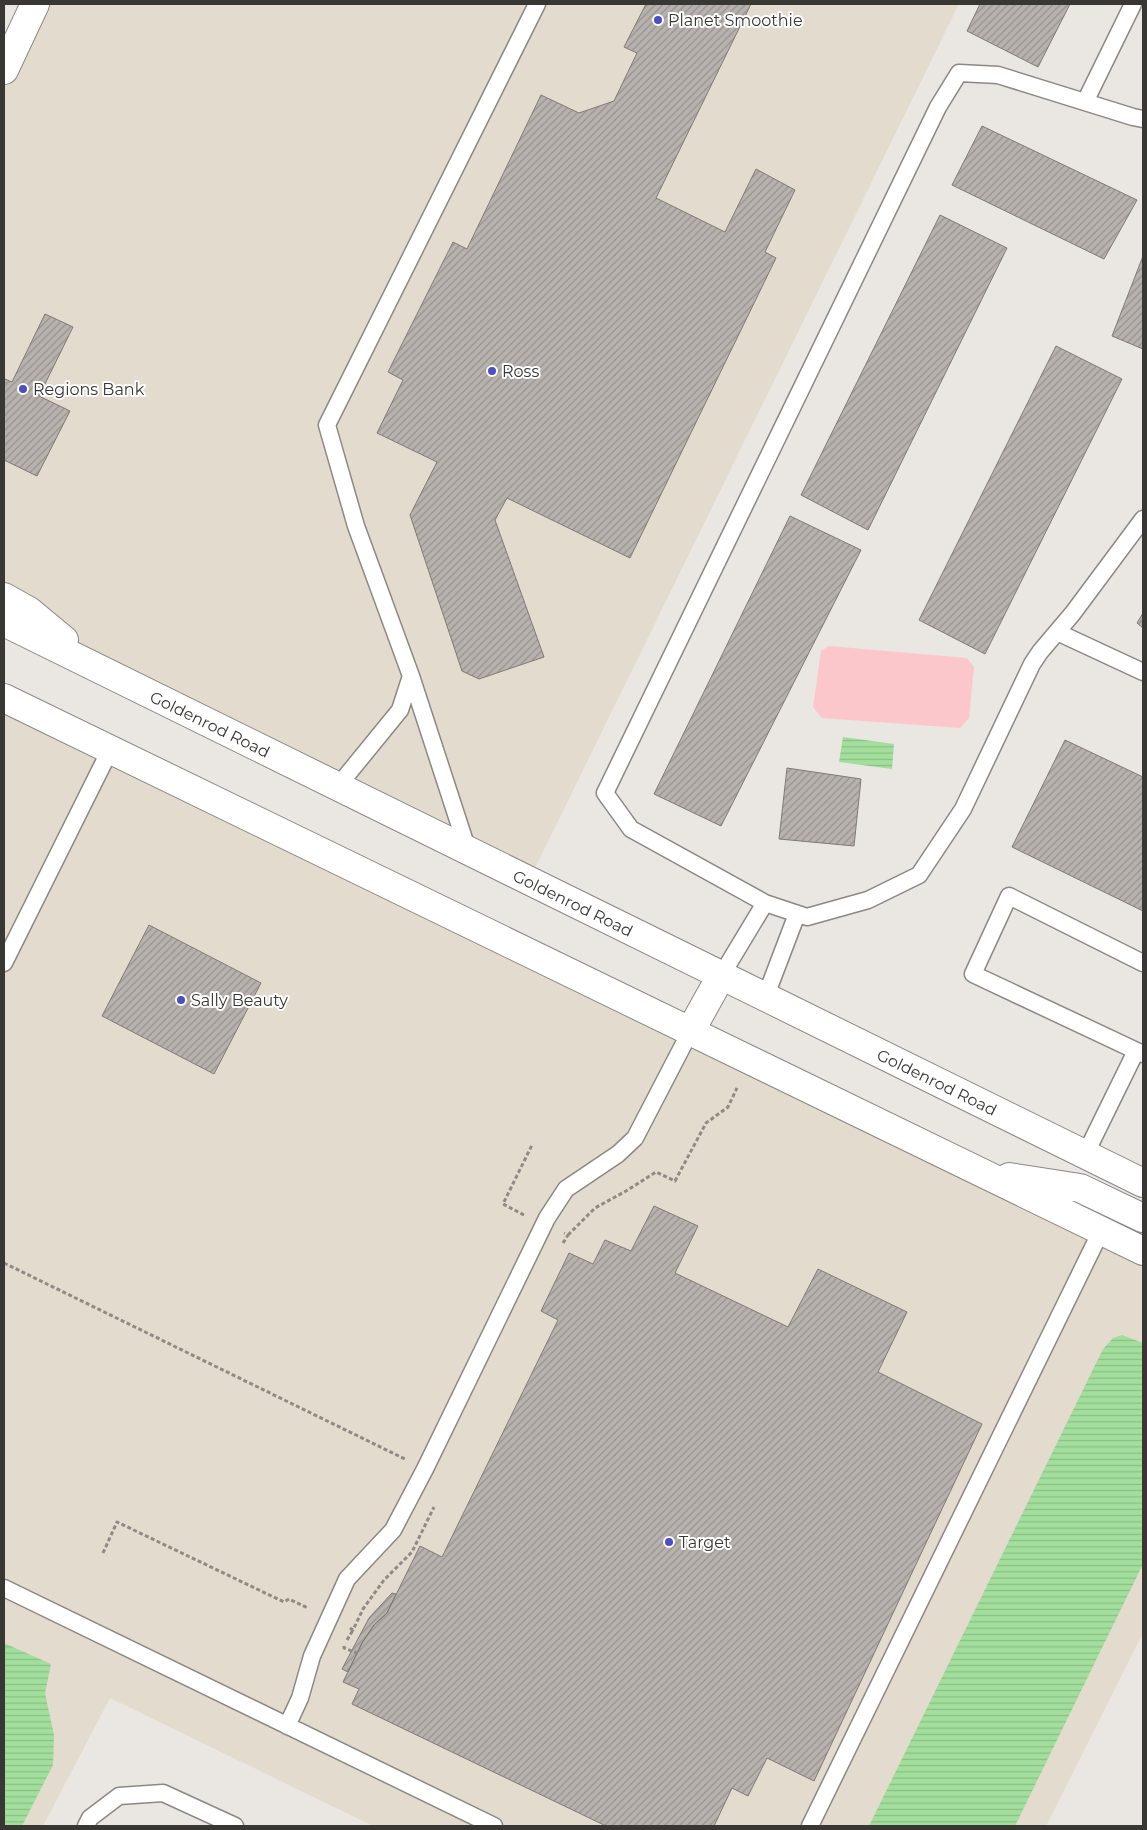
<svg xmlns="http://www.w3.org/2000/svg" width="1147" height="1830" viewBox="0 0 1147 1830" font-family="Montserrat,sans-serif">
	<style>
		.built { fill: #e4dbcf }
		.grass { fill: #fcc7cb }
		.water { fill: url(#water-rules) }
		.building { fill: url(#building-hatch); stroke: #807a77 }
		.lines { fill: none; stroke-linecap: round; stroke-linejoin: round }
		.service-casing { stroke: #8c8883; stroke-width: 19 }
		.minor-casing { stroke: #8c8883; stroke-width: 30 }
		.tertiary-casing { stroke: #8c8883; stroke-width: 30 }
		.secondary-casing { stroke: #8c8883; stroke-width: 30 }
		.path { stroke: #8e8b87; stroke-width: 3; stroke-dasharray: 4 2.5; stroke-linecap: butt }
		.service { stroke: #fff; stroke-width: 16 }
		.minor { stroke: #fff; stroke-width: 28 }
		.tertiary { stroke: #fff; stroke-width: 28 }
		.secondary { stroke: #fff; stroke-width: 28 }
		.poi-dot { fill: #4b4ec4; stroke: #fff; stroke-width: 2 }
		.labels { text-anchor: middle; stroke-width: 4; stroke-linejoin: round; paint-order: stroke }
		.poi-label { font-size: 16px; fill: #383734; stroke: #fff; text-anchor: start }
		.street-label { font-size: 16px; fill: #383734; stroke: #fff }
	</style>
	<defs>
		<pattern id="water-rules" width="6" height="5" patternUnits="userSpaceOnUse" patternTransform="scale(1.25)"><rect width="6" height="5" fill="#a2de9c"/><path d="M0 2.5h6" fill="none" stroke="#8cbf87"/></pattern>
		<pattern id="building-hatch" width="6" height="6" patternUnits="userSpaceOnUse" patternTransform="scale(1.25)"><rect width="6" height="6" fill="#b8b2af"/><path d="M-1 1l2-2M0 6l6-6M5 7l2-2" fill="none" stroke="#97928f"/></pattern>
	</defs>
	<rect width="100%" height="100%" fill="#eae6e1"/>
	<path class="built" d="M25 4H959L535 868 4 613V45Z
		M4 700 1143 1257V1633L1046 1826H373L110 1698 43 1826H4Z"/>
	<path class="grass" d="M829 646 967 658 974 667 969 718 960 728 822 718 813 707 821 651Z"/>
	<path class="water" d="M843 737 894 744 892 769 839 762Z
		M1122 1335 1143 1343V1564L1015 1826H869L1103 1349 1113 1338Z
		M4 1643 51 1664 45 1693 54 1735 53 1765 22 1826H4Z"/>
	<path class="building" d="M646 4H751L656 198 725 232 756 169 795 190 765 252 776 258 630 558 507 498 495 520 544 657 479 679 462 671 410 515 437 462 377 433 403 380 388 372 453 242 467 249 541 95 579 113 614 101 637 53 624 47Z
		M980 4H1070L1038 67 967 31Z
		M982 126 1137 200 1104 259 952 185Z
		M940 215 1007 248 868 530 801 495Z
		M1143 256V349L1112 336Z
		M45 314 73 327 39 396 70 411 37 476 4 460V381L5 379 12 382Z
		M1056 346 1122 379 985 654 919 620Z
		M790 516 861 550 721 826 654 794Z
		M1143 613V628L1137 623Z
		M1065 740 1143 777V911L1012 847Z
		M787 768 861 779 854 846 779 839Z
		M149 925 261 983 214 1074 102 1016Z
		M654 1206 698 1226 675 1273 788 1327 818 1269 907 1312 878 1372 982 1424 814 1781 767 1758 748 1796 732 1788 714 1826H606L352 1704 359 1689 343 1682 362 1643 374 1625 387 1613 420 1546 442 1557 558 1320 541 1311 569 1253 593 1264 605 1240 631 1251Z
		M392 1593 396 1594 387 1613 374 1625 362 1643 348 1672 342 1669 369 1618Z"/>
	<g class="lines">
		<g class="service-casing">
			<path id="service" d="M1085 102 1133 4
				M1143 119 1133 117 998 75 959 73 938 107 605 793 631 829 765 903 807 917 868 900 919 875 963 809 1032 664 1040 652 1073 613 1143 519
				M1057 632 1143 672
				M411 676 468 851
				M338 786 400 710 411 676 356 526 327 425 537 4
				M4 963 110 750
				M1143 963 1009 896 973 974 1143 1054
				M721 976 765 903
				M765 998 797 914
				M1085 1155 1136 1051
				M4 1588 494 1826
				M287 1726 300 1698 312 1656 347 1579 393 1530 425 1469 547 1218 566 1189 618 1154 635 1138 691 1030
				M86 1826 90 1818 119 1796 163 1793 235 1826
				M810 1826 1101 1231"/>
		</g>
		<g class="minor-casing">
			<path id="minor" d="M691 1030 721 976"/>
		</g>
		<g class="tertiary-casing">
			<path id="tertiary" d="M4 70 35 4"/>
		</g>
		<g class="secondary-casing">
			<path id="secondary" d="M4 597 29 611 64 640
				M4 622 1143 1183
				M4 698 1143 1251
				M1009 1177 1080 1188 1143 1218"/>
		</g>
		<path class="path" d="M524 1215 503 1204 532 1145
			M568 1235 595 1208 626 1191 656 1172 675 1181 706 1123 728 1107 737 1088
			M563 1243 568 1235 564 1233
			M4 1263 405 1459
			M103 1553 117 1522 284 1602 289 1599 308 1608
			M350 1628 353 1630 363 1609 384 1580 412 1552 434 1507
			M347 1640 353 1630
			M344 1646V1648L357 1653"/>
		<use href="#service" class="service"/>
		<use href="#minor" class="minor"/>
		<use href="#tertiary" class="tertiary"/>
		<use href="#secondary" class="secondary"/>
	</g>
	<g class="poi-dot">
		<circle cx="658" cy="20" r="5"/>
		<circle cx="492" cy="371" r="5"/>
		<circle cx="23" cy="389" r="5"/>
		<circle cx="181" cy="1000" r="5"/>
		<circle cx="669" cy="1542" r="5"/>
	</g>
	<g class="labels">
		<g class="poi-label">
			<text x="668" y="26">Planet Smoothie</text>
			<text x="502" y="377">Ross</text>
			<text x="33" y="395">Regions Bank</text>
			<text x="191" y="1006">Sally Beauty</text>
			<text x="679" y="1548">Target</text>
		</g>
		<g class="street-label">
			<text transform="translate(210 724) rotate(26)" y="6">Goldenrod Road</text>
			<text transform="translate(573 903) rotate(26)" y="6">Goldenrod Road</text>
			<text transform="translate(937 1082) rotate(26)" y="6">Goldenrod Road</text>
		</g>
	</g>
	<rect width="1147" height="1830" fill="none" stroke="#383734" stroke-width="10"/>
</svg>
